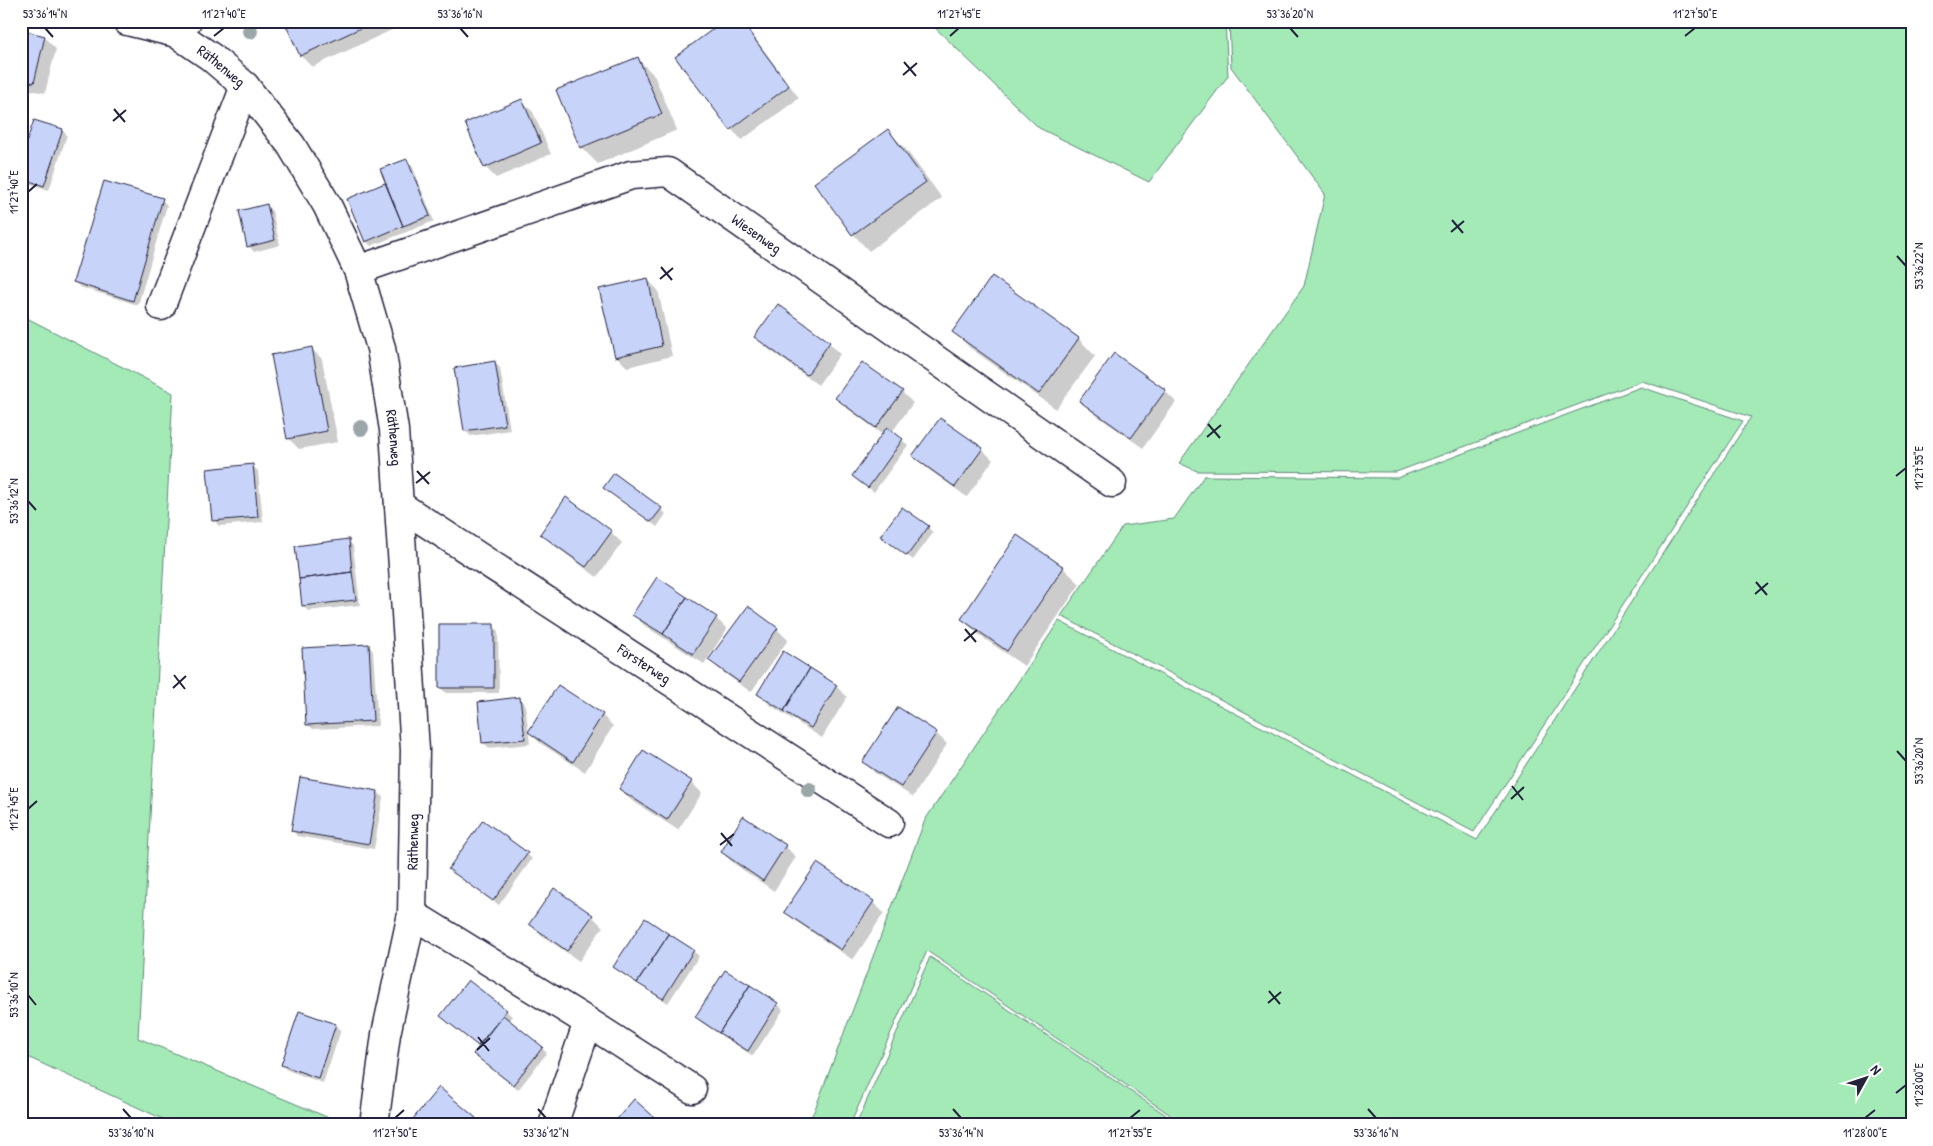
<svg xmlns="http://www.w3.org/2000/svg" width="1933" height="1146" viewBox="0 0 1933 1146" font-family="'Patrick Hand',sans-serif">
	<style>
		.green { fill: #a3eab7; stroke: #628679 }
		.shadow { fill: #0003 }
		.building { fill: #c8d3fa; stroke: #22223b }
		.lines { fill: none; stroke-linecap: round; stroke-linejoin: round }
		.minor-casing { stroke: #22223b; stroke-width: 31 }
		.minor { stroke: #fff; stroke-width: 28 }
		.tree { fill: #9ba6a8 }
		.ticks { fill: none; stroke: #22223b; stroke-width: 2 }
		.labels { text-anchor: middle; stroke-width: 4; stroke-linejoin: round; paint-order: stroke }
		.street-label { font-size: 15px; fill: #22223b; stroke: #fff }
		.neatline { fill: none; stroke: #22223b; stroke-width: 2 }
		.ticks-label { font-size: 12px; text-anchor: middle; fill: #22223b }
	</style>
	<rect width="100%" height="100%" fill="#fff"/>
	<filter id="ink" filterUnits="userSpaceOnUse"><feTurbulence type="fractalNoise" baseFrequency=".02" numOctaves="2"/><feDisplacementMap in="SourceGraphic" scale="10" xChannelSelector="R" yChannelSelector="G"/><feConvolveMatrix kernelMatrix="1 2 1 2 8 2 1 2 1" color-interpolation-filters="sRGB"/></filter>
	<g filter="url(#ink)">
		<path class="green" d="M928 21H1225L1228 76 1149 182 1039 128Z
			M1229 21H1912V1125H1180L1169 1114 927 951 850 1125H807L815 1109 925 820 1059 621 1477 840 1751 417 1642 381 1396 472 1197 471 1179 463 1304 286 1325 194 1231 67Z
			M21 315 173 393 138 1038 346 1125H176L21 1054Z
			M1641 387 1743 421 1474 832 1061 616 1123 526 1174 519 1204 476 1397 478Z
			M930 957 1166 1115 1176 1125H856Z"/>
		<path class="shadow" d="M286 21H393L396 28 312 67 301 56Z
			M726 21H741L746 26 799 98 742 140 731 129Z
			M21 32 45 38 56 49 45 93 21 88Z
			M637 58 654 75 677 130 598 164 581 147Z
			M521 101 533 112 551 154 496 178 485 167Z
			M62 130 67 135 49 190 22 181 21 162Z
			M888 131 904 147 942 198 869 251 853 234Z
			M407 160 412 165 434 221 371 246 366 241 349 199 387 184Z
			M162 200 167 205 138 305 80 287 74 282Z
			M266 205 272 211 280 245 254 252 249 246Z
			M992 278 1079 339 1095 356 1056 409 970 348 954 332Z
			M647 279 658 290 672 356 627 367 616 356Z
			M779 306 829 343 840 354 818 385 767 348 756 337Z
			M311 348 322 359 338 442 299 449 288 438Z
			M495 363 500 368 510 430 471 436 465 431 456 369Z
			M1165 391 1176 402 1143 448 1092 412 1081 401Z
			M902 392 913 403 892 432 908 445 874 492 853 476 883 435 848 409 837 398Z
			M982 449 993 460 967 497 925 467 914 456Z
			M252 465 258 471 263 522 219 526 214 520Z
			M605 488 661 509 666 514 657 527Z
			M928 527 933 533 913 560 882 536Z
			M611 532 622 543 597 577 552 544 541 533Z
			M348 540 353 546 360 605 308 611 303 606Z
			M1063 568 1080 584 1024 666 979 635 962 619Z
			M748 608 777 629 788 640 751 692 721 671 710 660Z
			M634 615 716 618 727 629 704 664 645 626Z
			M493 625 498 631 499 693H446L441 688Z
			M368 645 373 651 378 726 313 729 307 724Z
			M836 686 847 697 822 738 770 705 759 694Z
			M558 687 602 715 613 726 585 772 540 743 529 732Z
			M520 699 525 704 530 744 489 748 484 743Z
			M898 709 936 733 947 744 913 797 875 773 864 762Z
			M691 782 702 793 678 830 631 800 620 789Z
			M378 792 383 797 374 849 297 836 292 830Z
			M785 846 796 857 774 891 733 863 722 852Z
			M527 854 532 859 499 905 455 874Z
			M873 902 884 913 853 960 797 922 786 911Z
			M592 916 603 927 579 961 541 935 530 924Z
			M645 920 693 951 699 956 668 1003 620 972 614 967Z
			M725 971 778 1004 783 1010 753 1056 701 1022 696 1017Z
			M468 982 506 1011 512 1016 508 1021 547 1053 518 1090 480 1059V1047L447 1021Z
			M336 1025 341 1030 323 1083 287 1070 282 1065Z
			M475 1119 480 1125H410Z"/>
		<path class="building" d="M284 21H376L300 56Z
			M724 21H741L789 86 730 130 675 57Z
			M21 30 45 36 34 83 21 80Z
			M638 57 662 114 580 148 556 90Z
			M522 99 541 143 484 168 465 123Z
			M34 120 63 129 44 186 21 178V158Z
			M888 129 926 182 852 235 814 183Z
			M407 159 430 216 403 226 380 169Z
			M104 181 163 198 133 301 73 282Z
			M385 183 403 226 365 242 347 199Z
			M267 204 275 240 247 247 239 211Z
			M992 276 1079 338 1039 394 952 332Z
			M648 278 662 346 615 357 599 289Z
			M778 304 830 342 807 375 754 337Z
			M312 347 327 431 287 439 271 355Z
			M1114 353 1166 390 1131 438 1079 401Z
			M495 361 505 425 464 431 454 368Z
			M862 362 903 391 876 428 835 398Z
			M940 418 983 448 955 487 912 456Z
			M887 427 903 439 868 488 852 476Z
			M253 464 258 517 212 521 207 469Z
			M614 473 662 508 651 522 603 488Z
			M566 497 612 531 586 567 540 534Z
			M902 507 929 526 907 556 880 536Z
			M1017 535 1064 567 1007 651 961 619Z
			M349 539 352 572 299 579 295 546Z
			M352 572 356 600 302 606 299 579Z
			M657 577 687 597 663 634 632 615Z
			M687 597 717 617 693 654 663 634Z
			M748 606 778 628 739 682 708 660Z
			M439 624H494V688H439Z
			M369 644 373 721 306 725 302 648Z
			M783 651 810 668 784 711 757 694Z
			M810 668 837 685 811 728 784 711Z
			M558 685 603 714 573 762 528 732Z
			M520 697 525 739 482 743 478 702Z
			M898 707 937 732 901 787 862 762Z
			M643 750 692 781 667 820 619 789Z
			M300 777 378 791 369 844 291 831Z
			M743 816 786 845 763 881 721 852Z
			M483 820 528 853 493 901 448 869Z
			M817 863 874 901 841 950 784 912Z
			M554 888 593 915 567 951 529 924Z
			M645 918 669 934 637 983 613 967Z
			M669 934 694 950 663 999 637 983Z
			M725 970 750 985 719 1033 695 1017Z
			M468 980 507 1010 478 1046 440 1016Z
			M750 985 778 1003 748 1051 719 1033Z
			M299 1011 336 1024 318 1078 281 1065Z
			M503 1015 543 1047 513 1085 473 1054Z
			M439 1087 476 1118 471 1125H408Z
			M634 1099 663 1125H612Z"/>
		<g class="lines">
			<g class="minor-casing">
				<g id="minor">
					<path d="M127 21 176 33 187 21"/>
					<path id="s1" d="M176 33 211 57 245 86 291 145 327 205 358 270 381 348 394 430 415 750 412 914 386 1034 374 1125"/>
					<path id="s2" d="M358 270 631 175 668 172 1112 483"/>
					<path d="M161 306 245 86"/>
					<path id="s3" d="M399 505 889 823"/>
					<path d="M412 914 588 1022 692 1089"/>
					<path d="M553 1125 588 1022"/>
				</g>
			</g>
			<use href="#minor" class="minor"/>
		</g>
		<g class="tree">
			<circle cx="250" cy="31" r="8"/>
			<circle cx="361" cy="428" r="8"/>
			<circle cx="809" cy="790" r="8"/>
		</g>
	</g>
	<path class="ticks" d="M45 28 53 37M460 28 468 37M1290 28 1298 37M214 36 224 28M950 36 959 28M1685 36 1695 28M904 62 916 76M903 75 917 63M114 109 125 122M113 121 126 110M28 192 37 184M1452 220 1463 233M1451 232 1464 221M1897 256 1906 266M661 267 672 280M660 279 673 268M1208 424 1220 438M1207 437 1221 425M417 471 429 484M1896 476 1906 468M416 483 430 472M28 501 36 510M1756 582 1767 595M1755 594 1768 583M965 629 976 642M964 641 977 630M174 675 185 689M173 688 186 676M1897 751 1906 761M1512 786 1523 800M1511 799 1524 787M28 809 37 801M721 833 732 846M720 845 734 834M1269 991 1280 1004M28 995 36 1005M1268 1003 1281 992M478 1037 489 1051M477 1050 490 1038M1896 1093 1906 1085M123 1109 131 1118M538 1109 546 1118M953 1109 961 1118M1368 1109 1376 1118M395 1118 404 1110M1130 1118 1140 1110M1865 1118 1875 1110"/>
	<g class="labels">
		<g class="street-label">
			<text dy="5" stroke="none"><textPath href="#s1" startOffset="56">Räthenweg</textPath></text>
			<text dy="5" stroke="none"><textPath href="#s2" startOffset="434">Wiesenweg</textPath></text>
			<text dy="5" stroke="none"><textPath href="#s1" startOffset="476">Räthenweg</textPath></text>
			<text dy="5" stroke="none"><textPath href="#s3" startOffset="292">Försterweg</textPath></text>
			<text transform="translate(413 842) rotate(-89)" y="5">Räthenweg</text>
		</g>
	</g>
	<rect width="1933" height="1146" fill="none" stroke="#fff" stroke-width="55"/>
	<g transform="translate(1866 1078) rotate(50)" stroke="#ffffff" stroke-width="4" paint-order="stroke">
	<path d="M0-4L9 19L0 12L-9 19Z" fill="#22223b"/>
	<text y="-8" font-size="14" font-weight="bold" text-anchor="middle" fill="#22223b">N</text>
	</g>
	<rect x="28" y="28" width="1878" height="1090" class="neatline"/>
	<g class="ticks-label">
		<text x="45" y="18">53°36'14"N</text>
		<text x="224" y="18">11°27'40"E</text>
		<text x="460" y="18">53°36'16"N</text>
		<text x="959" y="18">11°27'45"E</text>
		<text x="1290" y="18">53°36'20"N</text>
		<text x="1695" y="18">11°27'50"E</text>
		<text transform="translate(14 192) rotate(-90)" y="4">11°27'40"E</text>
		<text transform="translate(1919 266) rotate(-90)" y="4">53°36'22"N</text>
		<text transform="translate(1919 468) rotate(-90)" y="4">11°27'55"E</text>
		<text transform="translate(14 501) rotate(-90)" y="4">53°36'12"N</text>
		<text transform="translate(1919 761) rotate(-90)" y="4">53°36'20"N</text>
		<text transform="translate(14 809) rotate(-90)" y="4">11°27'45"E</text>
		<text transform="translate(14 995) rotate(-90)" y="4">53°36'10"N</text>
		<text transform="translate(1919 1085) rotate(-90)" y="4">11°28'00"E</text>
		<text x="131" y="1137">53°36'10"N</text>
		<text x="395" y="1137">11°27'50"E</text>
		<text x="546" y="1137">53°36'12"N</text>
		<text x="961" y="1137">53°36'14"N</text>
		<text x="1130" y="1137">11°27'55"E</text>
		<text x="1376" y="1137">53°36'16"N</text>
		<text x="1865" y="1137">11°28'00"E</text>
	</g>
</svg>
